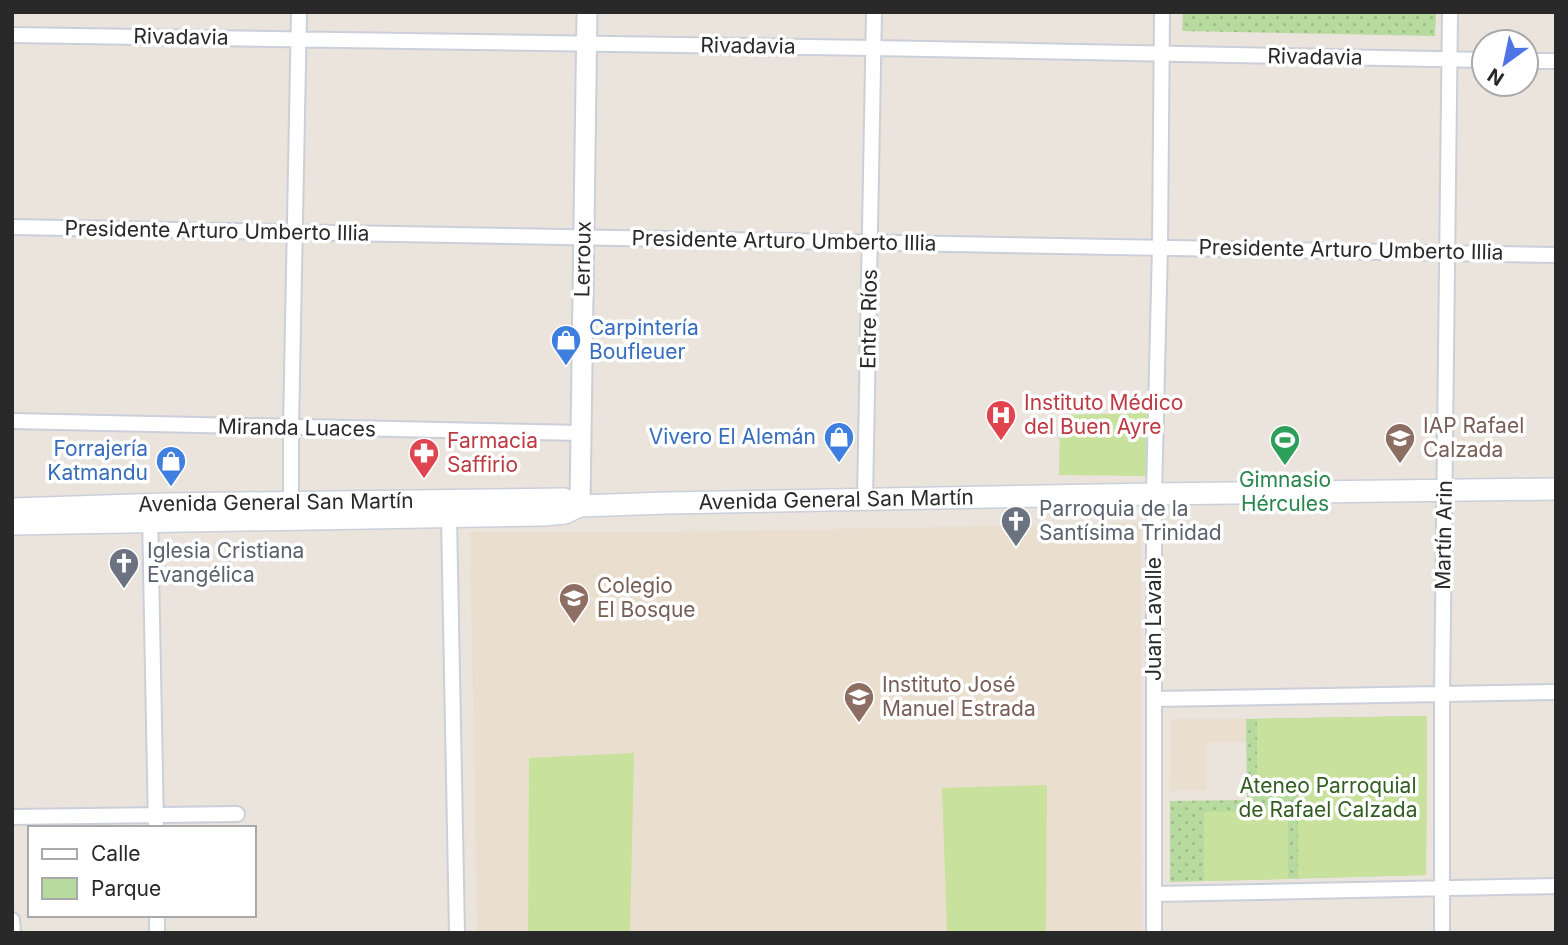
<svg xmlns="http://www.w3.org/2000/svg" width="1568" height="945" viewBox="0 0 1568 945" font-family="Inter,sans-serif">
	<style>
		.education { fill: #eadfce }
		.green { fill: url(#green-dots) }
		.pitch { fill: #c8e19c }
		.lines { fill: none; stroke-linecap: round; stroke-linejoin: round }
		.minor-casing { stroke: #cbcfda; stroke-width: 18 }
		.tertiary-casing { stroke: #cbcfda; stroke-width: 23 }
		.secondary-casing { stroke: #cbcfda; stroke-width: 24 }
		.minor { stroke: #fff; stroke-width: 14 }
		.tertiary { stroke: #fff; stroke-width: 19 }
		.secondary { stroke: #fff; stroke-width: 21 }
		.labels { text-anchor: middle; stroke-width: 7; stroke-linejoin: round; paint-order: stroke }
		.street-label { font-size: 21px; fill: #292929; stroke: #fff }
		.shop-label { font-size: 21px; fill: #366cbe; stroke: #fff; text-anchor: end }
		.health-label { font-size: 21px; fill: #be3a42; stroke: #fff; text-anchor: start }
		.education-label { font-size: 21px; fill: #785e54; stroke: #fff; text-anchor: start }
		.leisure-label { font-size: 21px; fill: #27864d; stroke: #fff }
		.worship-label { font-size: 21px; fill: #5b616d; stroke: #fff; text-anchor: start }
		.park-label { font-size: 21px; fill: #325e22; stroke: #fff }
	</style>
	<defs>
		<pattern id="green-dots" width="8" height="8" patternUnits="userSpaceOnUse" patternTransform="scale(1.75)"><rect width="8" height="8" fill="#b7db9f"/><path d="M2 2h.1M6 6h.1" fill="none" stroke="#9dbc89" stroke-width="1.8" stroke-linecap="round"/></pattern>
	</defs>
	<rect width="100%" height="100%" fill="#eae4dd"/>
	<path class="education" d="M1141 523 1142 933H477L470 532H675Z
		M1171 719H1246V742L1206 743V790L1170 791Z"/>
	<path class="green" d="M1183 12H1436L1435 36 1182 31Z
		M1427 716 1426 875 1170 882V801L1247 800 1246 719Z"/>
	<path class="pitch" d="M1147 413 1146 476 1059 475 1060 415Z
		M1427 716 1426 875 1298 878V794H1257V719Z
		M634 753 630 933H528L529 758Z
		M1047 785 1046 933H947L942 788Z
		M1288 810V879L1204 881V812Z"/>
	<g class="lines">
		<g class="minor-casing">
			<path id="minor" d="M12 35 873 48 1484 60
				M1526 61H1556
				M12 227 1556 255
				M12 421 582 433
				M865 499 874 12
				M291 504V428L299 12
				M150 514 156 828
				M449 517 457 933
				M1154 699 1556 692
				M12 817 237 814
				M1154 894 1556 886
				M157 915V933
				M12 920 13 933
				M1154 933V494L1160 246 1162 12
				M1442 933V695L1450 12"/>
		</g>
		<g class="tertiary-casing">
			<path id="tertiary" d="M580 506 587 12"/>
		</g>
		<g class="secondary-casing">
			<g id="secondary">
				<path id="s1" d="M12 509 165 504 564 499 580 506"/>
				<path id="s2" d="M12 524 543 515 565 513 580 506 667 503 1154 494 1556 489"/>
			</g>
		</g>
		<use href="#minor" class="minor"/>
		<use href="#tertiary" class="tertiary"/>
		<use href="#secondary" class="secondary"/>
	</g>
	<defs>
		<g id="shop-pin" transform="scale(1.575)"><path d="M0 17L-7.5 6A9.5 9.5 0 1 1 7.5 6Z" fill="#3f7fe0" stroke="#fff"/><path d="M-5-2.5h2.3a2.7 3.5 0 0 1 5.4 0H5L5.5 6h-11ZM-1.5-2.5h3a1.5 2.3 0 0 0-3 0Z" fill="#fff"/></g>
		<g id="hospital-pin" transform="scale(1.575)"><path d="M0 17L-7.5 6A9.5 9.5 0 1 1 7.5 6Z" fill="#e0444e" stroke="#fff"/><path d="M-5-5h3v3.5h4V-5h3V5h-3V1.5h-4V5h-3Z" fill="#fff"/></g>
		<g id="university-pin" transform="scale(1.575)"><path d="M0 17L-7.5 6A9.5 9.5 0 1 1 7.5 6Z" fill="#8d6e63" stroke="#fff"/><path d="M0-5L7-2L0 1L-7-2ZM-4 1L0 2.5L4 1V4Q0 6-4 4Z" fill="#fff"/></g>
		<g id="stadium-pin" transform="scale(1.575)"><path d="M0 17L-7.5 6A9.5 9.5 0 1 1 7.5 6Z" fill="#2e9e5b" stroke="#fff"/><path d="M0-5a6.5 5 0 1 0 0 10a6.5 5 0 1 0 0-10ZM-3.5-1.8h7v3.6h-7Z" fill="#fff"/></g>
		<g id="pharmacy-pin" transform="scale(1.575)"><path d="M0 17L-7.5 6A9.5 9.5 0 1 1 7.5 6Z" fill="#e0444e" stroke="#fff"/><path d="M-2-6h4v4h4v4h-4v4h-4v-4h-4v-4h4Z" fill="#fff"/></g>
		<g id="church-pin" transform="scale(1.575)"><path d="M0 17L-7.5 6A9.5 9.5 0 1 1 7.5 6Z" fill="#6b7280" stroke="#fff"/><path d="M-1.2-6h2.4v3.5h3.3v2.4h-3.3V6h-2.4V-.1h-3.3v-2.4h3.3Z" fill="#fff"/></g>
		<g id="school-pin" transform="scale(1.575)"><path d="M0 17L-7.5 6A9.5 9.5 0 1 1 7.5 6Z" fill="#8d6e63" stroke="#fff"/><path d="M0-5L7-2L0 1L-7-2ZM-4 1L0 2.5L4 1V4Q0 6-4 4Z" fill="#fff"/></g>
	</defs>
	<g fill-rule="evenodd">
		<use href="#shop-pin" x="566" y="340"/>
		<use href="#hospital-pin" x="1001" y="415"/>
		<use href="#shop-pin" x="839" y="437"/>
		<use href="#university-pin" x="1400" y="438"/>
		<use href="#stadium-pin" x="1285" y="440"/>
		<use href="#pharmacy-pin" x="424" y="453"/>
		<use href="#shop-pin" x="171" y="461"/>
		<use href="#church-pin" x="1016" y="521"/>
		<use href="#church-pin" x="124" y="563"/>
		<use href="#school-pin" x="574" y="598"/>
		<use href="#school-pin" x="859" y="697"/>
	</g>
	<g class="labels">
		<g class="street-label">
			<text transform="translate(181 37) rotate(1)" y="7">Rivadavia</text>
			<text transform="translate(748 46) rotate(1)" y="7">Rivadavia</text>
			<text transform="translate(1315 57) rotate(1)" y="7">Rivadavia</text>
			<text transform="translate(217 231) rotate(1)" y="7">Presidente Arturo Umberto Illia</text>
			<text transform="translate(784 241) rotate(1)" y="7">Presidente Arturo Umberto Illia</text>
			<text transform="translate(1351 250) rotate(1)" y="7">Presidente Arturo Umberto Illia</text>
			<text transform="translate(583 259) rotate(-89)" y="7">Lerroux</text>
			<text transform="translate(869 319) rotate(-89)" y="7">Entre Ríos</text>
			<text transform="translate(297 428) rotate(1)" y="7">Miranda Luaces</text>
			<text dy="7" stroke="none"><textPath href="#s2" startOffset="826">Avenida General San Martín</textPath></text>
			<text dy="7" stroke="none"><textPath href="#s1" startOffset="264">Avenida General San Martín</textPath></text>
			<text transform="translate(1444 535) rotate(-89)" y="7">Martín Arin</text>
			<text transform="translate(1154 619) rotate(-90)" y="7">Juan Lavalle</text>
		</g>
		<g class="shop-label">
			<text x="589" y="335" text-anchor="start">Carpintería<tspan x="589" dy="24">Boufleuer</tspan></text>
			<text x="816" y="444">Vivero El Alemán</text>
			<text x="148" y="456">Forrajería<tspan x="148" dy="24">Katmandu</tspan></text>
		</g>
		<g class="health-label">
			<text x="1024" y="410">Instituto Médico<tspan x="1024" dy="24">del Buen Ayre</tspan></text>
			<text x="447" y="448">Farmacia<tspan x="447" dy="24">Saffirio</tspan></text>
		</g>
		<g class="education-label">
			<text x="1423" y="433">IAP Rafael<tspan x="1423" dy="24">Calzada</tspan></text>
			<text x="597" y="593">Colegio<tspan x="597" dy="24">El Bosque</tspan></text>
			<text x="882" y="692">Instituto José<tspan x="882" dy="24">Manuel Estrada</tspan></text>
		</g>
		<g class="leisure-label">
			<text x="1285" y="487">Gimnasio<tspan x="1285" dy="24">Hércules</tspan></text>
		</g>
		<g class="worship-label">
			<text x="1039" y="516">Parroquia de la<tspan x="1039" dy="24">Santísima Trinidad</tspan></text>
			<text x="147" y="558">Iglesia Cristiana<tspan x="147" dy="24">Evangélica</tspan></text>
		</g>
		<g class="park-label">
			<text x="1328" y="793">Ateneo Parroquial<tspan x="1328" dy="24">de Rafael Calzada</tspan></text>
		</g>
	</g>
	<rect width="1568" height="945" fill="none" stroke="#292929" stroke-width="28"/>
	<rect x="28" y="826" width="228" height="91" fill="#ffffff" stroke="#a9a9a9" stroke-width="2"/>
	<rect x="42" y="849" width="35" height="10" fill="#ffffff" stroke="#a9a9a9" stroke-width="2"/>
	<text x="91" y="861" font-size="21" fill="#292929">Calle</text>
	<rect x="42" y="878" width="35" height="21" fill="#b7db9f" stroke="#a9a9a9" stroke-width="2"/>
	<text x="91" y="896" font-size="21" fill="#292929">Parque</text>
	<g transform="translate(1505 63) rotate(213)"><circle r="33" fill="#ffffff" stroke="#a9a9a9" stroke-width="2"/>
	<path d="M0-5L12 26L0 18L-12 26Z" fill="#4e74e5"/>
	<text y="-10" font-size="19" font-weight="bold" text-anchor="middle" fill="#292929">N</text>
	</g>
</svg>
